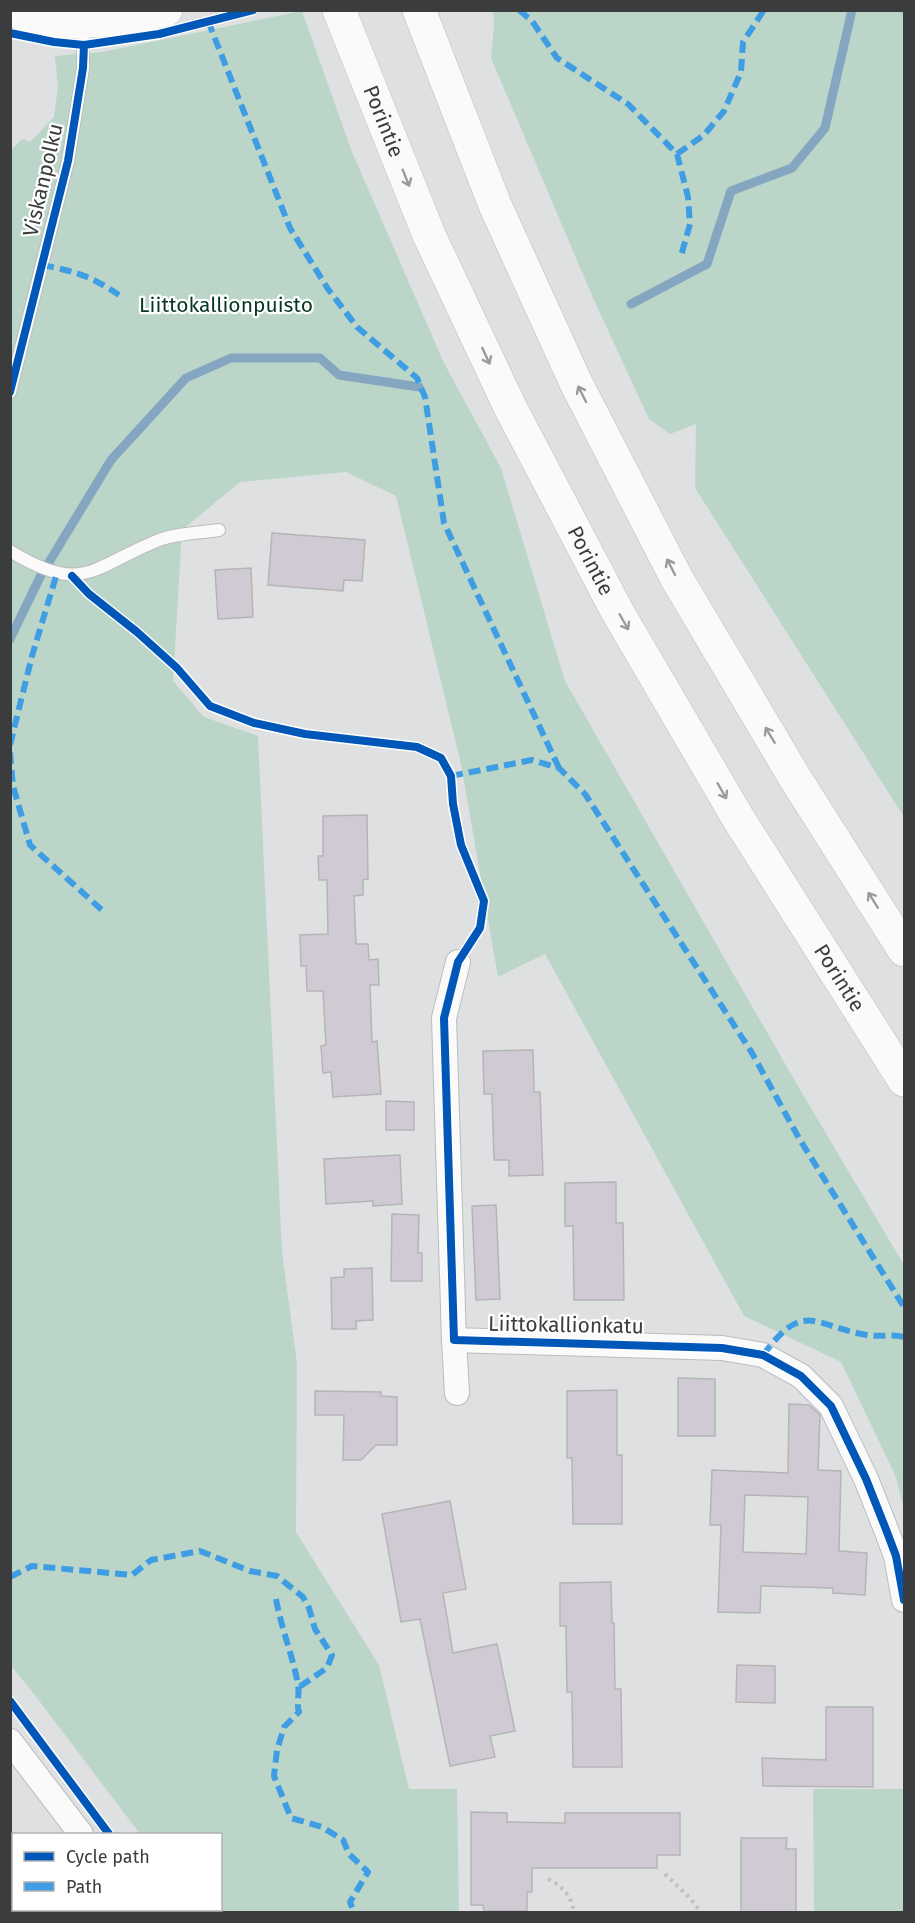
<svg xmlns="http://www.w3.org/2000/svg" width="915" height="1923" viewBox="0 0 915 1923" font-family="'Fira Sans',sans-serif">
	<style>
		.green { fill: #bbd6c8 }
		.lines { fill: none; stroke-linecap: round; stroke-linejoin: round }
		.stream { stroke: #84a6c0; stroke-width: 9 }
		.building { fill: #d0cad5; stroke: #b5b5b6; stroke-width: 1.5; fill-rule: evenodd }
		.lane-casing { stroke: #bbbcbd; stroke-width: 14 }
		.street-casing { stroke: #bbbcbd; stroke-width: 26 }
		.secondary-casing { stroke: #bbbcbd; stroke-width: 34 }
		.highway-casing { stroke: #bbbcbd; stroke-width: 34 }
		.path { stroke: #c0c0c1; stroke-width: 4; stroke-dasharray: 3 4.5; stroke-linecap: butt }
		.lane { stroke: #fafafb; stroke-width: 12 }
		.street { stroke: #fafafb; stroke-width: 24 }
		.secondary { stroke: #fafafb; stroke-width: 33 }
		.highway { stroke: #fafafb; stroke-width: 33 }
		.quiet { stroke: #3f9ee3; stroke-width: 6; stroke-dasharray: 12 6; stroke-linecap: butt }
		.cycleway-casing { stroke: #fff; stroke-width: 11 }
		.cycleway { stroke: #0057b8; stroke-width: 8 }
		.oneway { stroke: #9a9b9c }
		.labels { text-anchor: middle; stroke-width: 4.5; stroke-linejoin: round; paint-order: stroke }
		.street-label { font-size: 21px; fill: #3b3c3d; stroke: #fff }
		.park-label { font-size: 21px; fill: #063823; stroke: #fff }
	</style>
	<rect width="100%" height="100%" fill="#dfe0e2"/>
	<path class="green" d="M302 11 352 152 444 363 501 468 565 681 795 1081 904 1265V1510L896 1477 841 1362 744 1316 545 954 498 977 461 764 396 496 346 472 240 482 182 530 173 681 204 717 258 736 282 1252 297 1363 296 1532 379 1665 409 1789H457L459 1912H197L195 1910H220V1834H140L31 1690 11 1666 10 151 22 139 30 142 54 117 58 86 55 56 102 52Z
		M493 11H904V817L695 488 696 424 670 434 649 419 593 298 491 58 494 25Z
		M813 1789H904V1912H814Z
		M10 1837 14 1840V1910H67L69 1912H11Z"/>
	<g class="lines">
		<path class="stream" d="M631 304 707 264 731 191 792 168 825 128 852 10
			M10 639 40 577 111 460 186 378 231 358H320L339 375 419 387"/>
	</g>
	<path class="building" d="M272 533 365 540 362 581 344 580 343 591 268 585Z
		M251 568 253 617 218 619 215 570Z
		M367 815 368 879 363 880V895L354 896 356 944H368L369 960 378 959 379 985H370L372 1042 377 1041 381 1094 333 1097 331 1072 323 1073 321 1046 326 1045 323 991H307L306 966H301L300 935 328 934 327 880H319L318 856H323V816Z
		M533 1050 534 1092H540L543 1175 509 1176V1160H494L492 1094H484L483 1051Z
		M386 1101 414 1102V1130H386Z
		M400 1155 402 1204 373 1206V1201L326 1204 324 1159Z
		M616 1182V1223H623L624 1300H574L573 1226H565V1183Z
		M496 1205 500 1299 476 1300 472 1206Z
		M392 1214 419 1215 418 1253H422V1281H391Z
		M372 1268 373 1320 356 1321V1329H332L331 1278 344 1277V1269Z
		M678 1378 715 1379V1436H678Z
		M617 1390V1455H622V1524H573L572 1458H567V1391Z
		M315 1391 381 1392V1396L397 1397V1445H376L361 1460H343L344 1415H315Z
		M789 1404 809 1405 820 1415 818 1470 841 1471 839 1551 867 1553 865 1595 833 1593V1588L761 1586 760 1613 718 1612 721 1525H710L712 1470 788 1473ZM745 1495 808 1497 806 1554 743 1552Z
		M450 1501 466 1589 443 1593 453 1653 497 1644 515 1731 490 1736 495 1757 450 1766 420 1619 401 1622 382 1514Z
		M611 1582 612 1623H614L615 1689H621L622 1767H573L572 1692H567L566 1626H560V1583Z
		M737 1665 775 1666V1703L736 1702Z
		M826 1707H873V1787L763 1786 762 1758 826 1760Z
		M471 1812 507 1813V1822L565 1823V1813H680V1855H657V1868H532V1892H527V1911H484L483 1905H471Z
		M741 1838H787L786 1849H796V1912H741Z"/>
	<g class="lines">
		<g class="lane-casing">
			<path id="lane" d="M10 392 68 161 83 68V23
				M10 551C83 596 92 567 159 540 177 533 200 533 219 530"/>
		</g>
		<g class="street-casing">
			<path id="street" d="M458 962 444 1018 454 1340 722 1348 763 1355 801 1376 831 1406 866 1479 887 1532 896 1556 904 1600
				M454 1340 457 1393
				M10 1741 81 1834
				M137 1910 139 1912"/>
		</g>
		<g class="secondary-casing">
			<path id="secondary" d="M13 10C24 14 37 20 49 21 88 24 128 18 166 10"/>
		</g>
		<g class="highway-casing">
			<g id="highway">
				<path id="s1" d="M339 10 429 235 510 407 617 611 738 818 904 1080"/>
				<path d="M419 10 495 205 576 383 677 579 795 778 904 950"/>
			</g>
		</g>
		<path class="path" d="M665 1874 689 1897 701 1912
			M548 1879C563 1887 571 1895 574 1912"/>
		<use href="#lane" class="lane"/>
		<use href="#street" class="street"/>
		<use href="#secondary" class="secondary"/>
		<use href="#highway" class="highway"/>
		<path class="quiet" d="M519 10 532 21 557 58 628 104 677 154 688 197 690 224 681 256
			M208 21 290 228 328 289 357 327 417 378 425 397 444 523 559 768
			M677 154 704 135 724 111 741 72 743 42 764 10
			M42 265C77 272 89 275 119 295
			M10 745 32 656 57 573
			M10 752 13 786 30 845 103 911
			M451 776 532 760 559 768 585 794 752 1053 800 1140 904 1307
			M763 1355C805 1299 813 1326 867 1335 880 1337 892 1334 904 1337
			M10 1577 32 1566 132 1575 151 1560 200 1551 250 1571 277 1576 303 1597 309 1608 315 1629 332 1655 327 1668 299 1687
			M276 1599C281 1628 293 1656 298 1685 300 1694 296 1703 299 1712L284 1727 277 1750 274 1776 291 1818 322 1827 343 1840 349 1854 368 1872 350 1902 354 1912"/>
		<g class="cycleway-casing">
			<path id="cycleway" d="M10 33 54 42 84 45 159 34 253 10
				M10 392 68 161 83 68 84 45
				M72 576 89 594 137 632 177 668 210 706 254 723 305 734 417 747 441 758 451 776 453 804 461 845 484 901 480 928 458 962 444 1018 454 1340 722 1348 763 1355 801 1376 831 1406 866 1479 887 1532 896 1556 904 1600
				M10 1701 109 1834"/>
		</g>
		<use href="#cycleway" class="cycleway"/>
	</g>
	<defs><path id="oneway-shaft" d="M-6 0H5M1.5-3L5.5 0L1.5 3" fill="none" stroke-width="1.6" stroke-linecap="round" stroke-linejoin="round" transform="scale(1.5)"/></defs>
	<g class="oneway">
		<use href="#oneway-shaft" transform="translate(406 178) rotate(68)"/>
		<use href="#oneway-shaft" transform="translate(486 356) rotate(65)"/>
		<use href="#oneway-shaft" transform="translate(582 394) rotate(-117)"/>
		<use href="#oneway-shaft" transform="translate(671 567) rotate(-117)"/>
		<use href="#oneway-shaft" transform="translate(624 622) rotate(60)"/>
		<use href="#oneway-shaft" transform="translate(770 735) rotate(-121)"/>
		<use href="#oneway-shaft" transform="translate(722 791) rotate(60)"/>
		<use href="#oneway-shaft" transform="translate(873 900) rotate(-122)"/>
	</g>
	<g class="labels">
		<g class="street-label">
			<text dy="7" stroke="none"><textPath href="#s1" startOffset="120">Porintie</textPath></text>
			<text transform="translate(43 180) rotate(-77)" y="7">Viskanpolku</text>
			<text dy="7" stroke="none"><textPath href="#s1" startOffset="606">Porintie</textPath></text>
			<text dy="7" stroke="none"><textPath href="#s1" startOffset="1092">Porintie</textPath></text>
			<text transform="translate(566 1325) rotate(1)" y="7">Liittokallionkatu</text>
		</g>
		<g class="park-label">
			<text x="226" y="312">Liittokallionpuisto</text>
		</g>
	</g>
	<rect width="915" height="1923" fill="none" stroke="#3b3c3d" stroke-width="24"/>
	<rect x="12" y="1833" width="210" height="78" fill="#ffffff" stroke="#b1b1b1" stroke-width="1.5"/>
	<rect x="24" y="1852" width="30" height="9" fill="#0057b8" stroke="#b1b1b1" stroke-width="1.5"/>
	<text x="66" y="1863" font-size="18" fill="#3b3c3d">Cycle path</text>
	<rect x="24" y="1882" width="30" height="9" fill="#3f9ee3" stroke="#b1b1b1" stroke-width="1.5"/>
	<text x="66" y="1893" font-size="18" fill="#3b3c3d">Path</text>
</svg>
